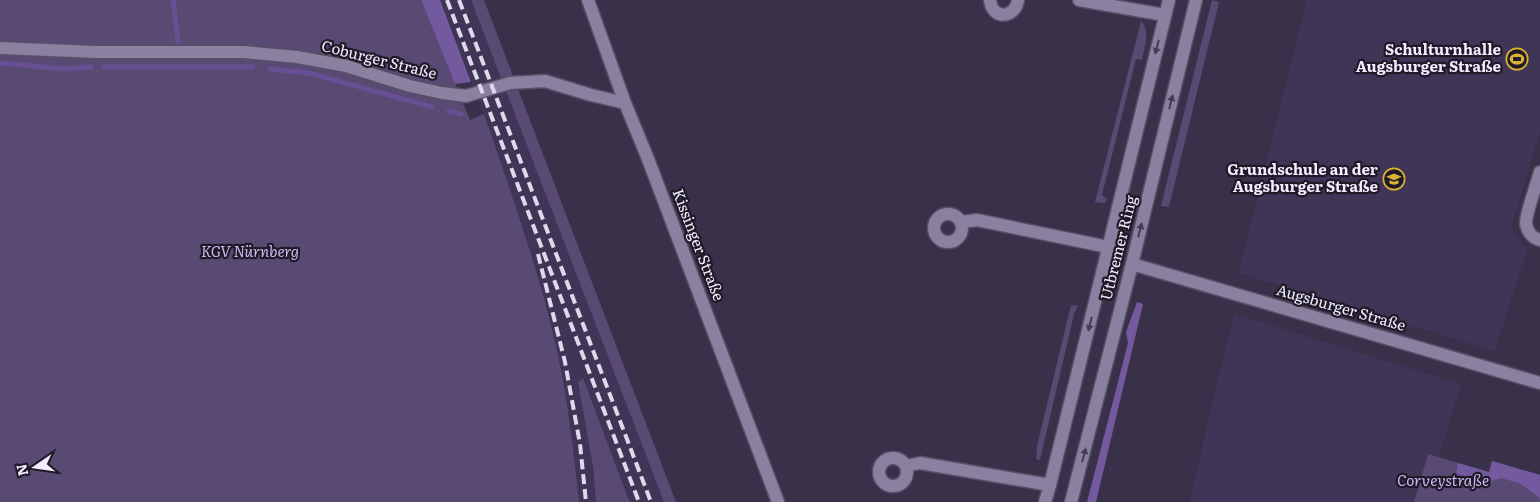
<svg xmlns="http://www.w3.org/2000/svg" width="1540" height="502" viewBox="0 0 1540 502" font-family="Literata,serif">
	<style>
		.built { fill: #403556 }
		.green { fill: #594a74 }
		.forest { fill: #735a9e }
		.lines { fill: none; stroke-linecap: round; stroke-linejoin: round }
		.stream { stroke: #684e92; stroke-width: 5 }
		.street-casing { stroke: #574f66; stroke-width: 15 }
		.secondary-casing { stroke: #574f66; stroke-width: 15 }
		.street { stroke: #8a809f; stroke-width: 12 }
		.secondary { stroke: #8a809f; stroke-width: 12 }
		.rail { stroke: #dfd9ec; stroke-width: 4; stroke-dasharray: 10 5; stroke-linecap: butt }
		.oneway { fill: #443e51 }
		.labels { text-anchor: middle; stroke-width: 4.5; stroke-linejoin: round; paint-order: stroke }
		.poi-label { font-size: 15px; font-weight: bold; fill: #f3edff; stroke: #1e1a27; text-anchor: end }
		.street-label { font-size: 15px; fill: #f3edff; stroke: #1e1a27 }
		.park-label { font-size: 15px; font-style: italic; fill: #cdbaf3; stroke: #1e1a27 }
	</style>
	<rect width="100%" height="100%" fill="#39304a"/>
	<path class="built" d="M440 0H471L664 502H630L583 379 596 502H579L574 454 558 355 532 259 484 114Z
		M1307 0H1540V131L1511 228 1527 249 1495 351 1239 273Z
		M1234 314 1461 384 1439 458 1428 454 1414 502H1189Z"/>
	<path class="green" d="M0 0H421L470 120 484 114C511 193 540 273 558 355 568 403 574 453 579 502H0Z
		M471 0H484L676 502H664Z
		M1212 0 1219 2 1169 207 1161 206Z
		M1141 21C1151 31 1144 48 1142 60L1136 59 1102 195 1107 199 1105 203 1095 202Z
		M1071 305 1078 306 1074 314 1040 460 1036 459 1037 446Z
		M583 378 628 498 630 502H596L593 467 578 382Z
		M1428 454 1489 472 1492 461 1540 475V502H1414Z"/>
	<path class="forest" d="M421 0H440L471 82 455 84Z
		M1137 302 1143 304 1096 502H1087L1128 343 1126 332Z
		M1492 461 1540 475V498L1519 483 1501 478 1488 482 1456 474 1458 463 1489 472Z"/>
	<g class="lines">
		<path class="stream" d="M173 0 178 41
			M0 63 64 69 91 67
			M104 67H253
			M270 69 309 73 432 107
			M449 111 461 114"/>
		<g class="street-casing">
			<path id="street" d="M588 0 625 103 648 159 778 502
				M990 0C992 20 1015 19 1018 0
				M1079 0 1165 15
				M0 48 96 52H244L297 57 346 66 410 86 442 93 466 96 510 83 545 81 591 95 625 103
				M1540 172C1537 183 1526 213 1526 223 1527 231 1532 238 1540 240
				M934 228a14 14 0 1 1 28 0a14 14 0 1 1-28 0Z
				M961 222 977 220 1108 247
				M1132 264 1540 383
				M879 472a14 14 0 1 1 28 0a14 14 0 1 1-28 0Z
				M906 466 920 463 1050 485"/>
		</g>
		<g class="secondary-casing">
			<path id="secondary" d="M1045 502 1050 485 1169 0
				M1071 502 1132 264 1196 0"/>
		</g>
		<use href="#street" class="street"/>
		<use href="#secondary" class="secondary"/>
		<path class="rail" d="M447 0 639 502
			M459 0 651 502
			M538 254 565 362 580 444 586 502"/>
	</g>
	<defs><path id="oneway-solid" d="M-6-.8H1V-3.2L6.5 0L1 3.2V.8H-6Z" transform="scale(1.25)"/></defs>
	<g class="oneway">
		<use href="#oneway-solid" transform="translate(1157 47) rotate(104)"/>
		<use href="#oneway-solid" transform="translate(1171 102) rotate(-76)"/>
		<use href="#oneway-solid" transform="translate(1140 230) rotate(-76)"/>
		<use href="#oneway-solid" transform="translate(1090 324) rotate(104)"/>
		<use href="#oneway-solid" transform="translate(1084 455) rotate(-75)"/>
	</g>
	<defs>
		<g id="stadium-ring" transform="scale(1.125)"><circle r="9.5" fill="#1e1a27" stroke="#dbb233" stroke-width="1.5"/><path d="M0-5a6.5 5 0 1 0 0 10a6.5 5 0 1 0 0-10ZM-3.5-1.8h7v3.6h-7Z" fill="#dbb233"/></g>
		<g id="school-ring" transform="scale(1.125)"><circle r="9.5" fill="#1e1a27" stroke="#dbb233" stroke-width="1.5"/><path d="M0-5L7-2L0 1L-7-2ZM-4 1L0 2.5L4 1V4Q0 6-4 4Z" fill="#dbb233"/></g>
	</defs>
	<g fill-rule="evenodd">
		<use href="#stadium-ring" x="1517" y="59"/>
		<use href="#school-ring" x="1394" y="179"/>
	</g>
	<g class="labels">
		<g class="poi-label">
			<text x="1501" y="55">Schulturnhalle<tspan x="1501" dy="17">Augsburger Straße</tspan></text>
			<text x="1378" y="175">Grundschule an der<tspan x="1378" dy="17">Augsburger Straße</tspan></text>
		</g>
		<g class="street-label">
			<text transform="translate(379 60) rotate(14)" y="5">Coburger Straße</text>
			<text transform="translate(698 245) rotate(69)" y="5">Kissinger Straße</text>
			<text transform="translate(1119 248) rotate(-76)" y="5">Utbremer Ring</text>
			<text transform="translate(1341 308) rotate(16)" y="5">Augsburger Straße</text>
		</g>
		<g class="park-label">
			<text x="250" y="257">KGV Nürnberg</text>
			<text x="1443" y="486">Corveystraße</text>
		</g>
	</g>
	<g transform="translate(35 467) rotate(257)" stroke="#1e1a27" stroke-width="4" paint-order="stroke">
	<path d="M0-4L9 19L0 12L-9 19Z" fill="#f3edff"/>
	<text y="-8" font-size="14" font-weight="bold" text-anchor="middle" fill="#f3edff">N</text>
	</g>
</svg>
